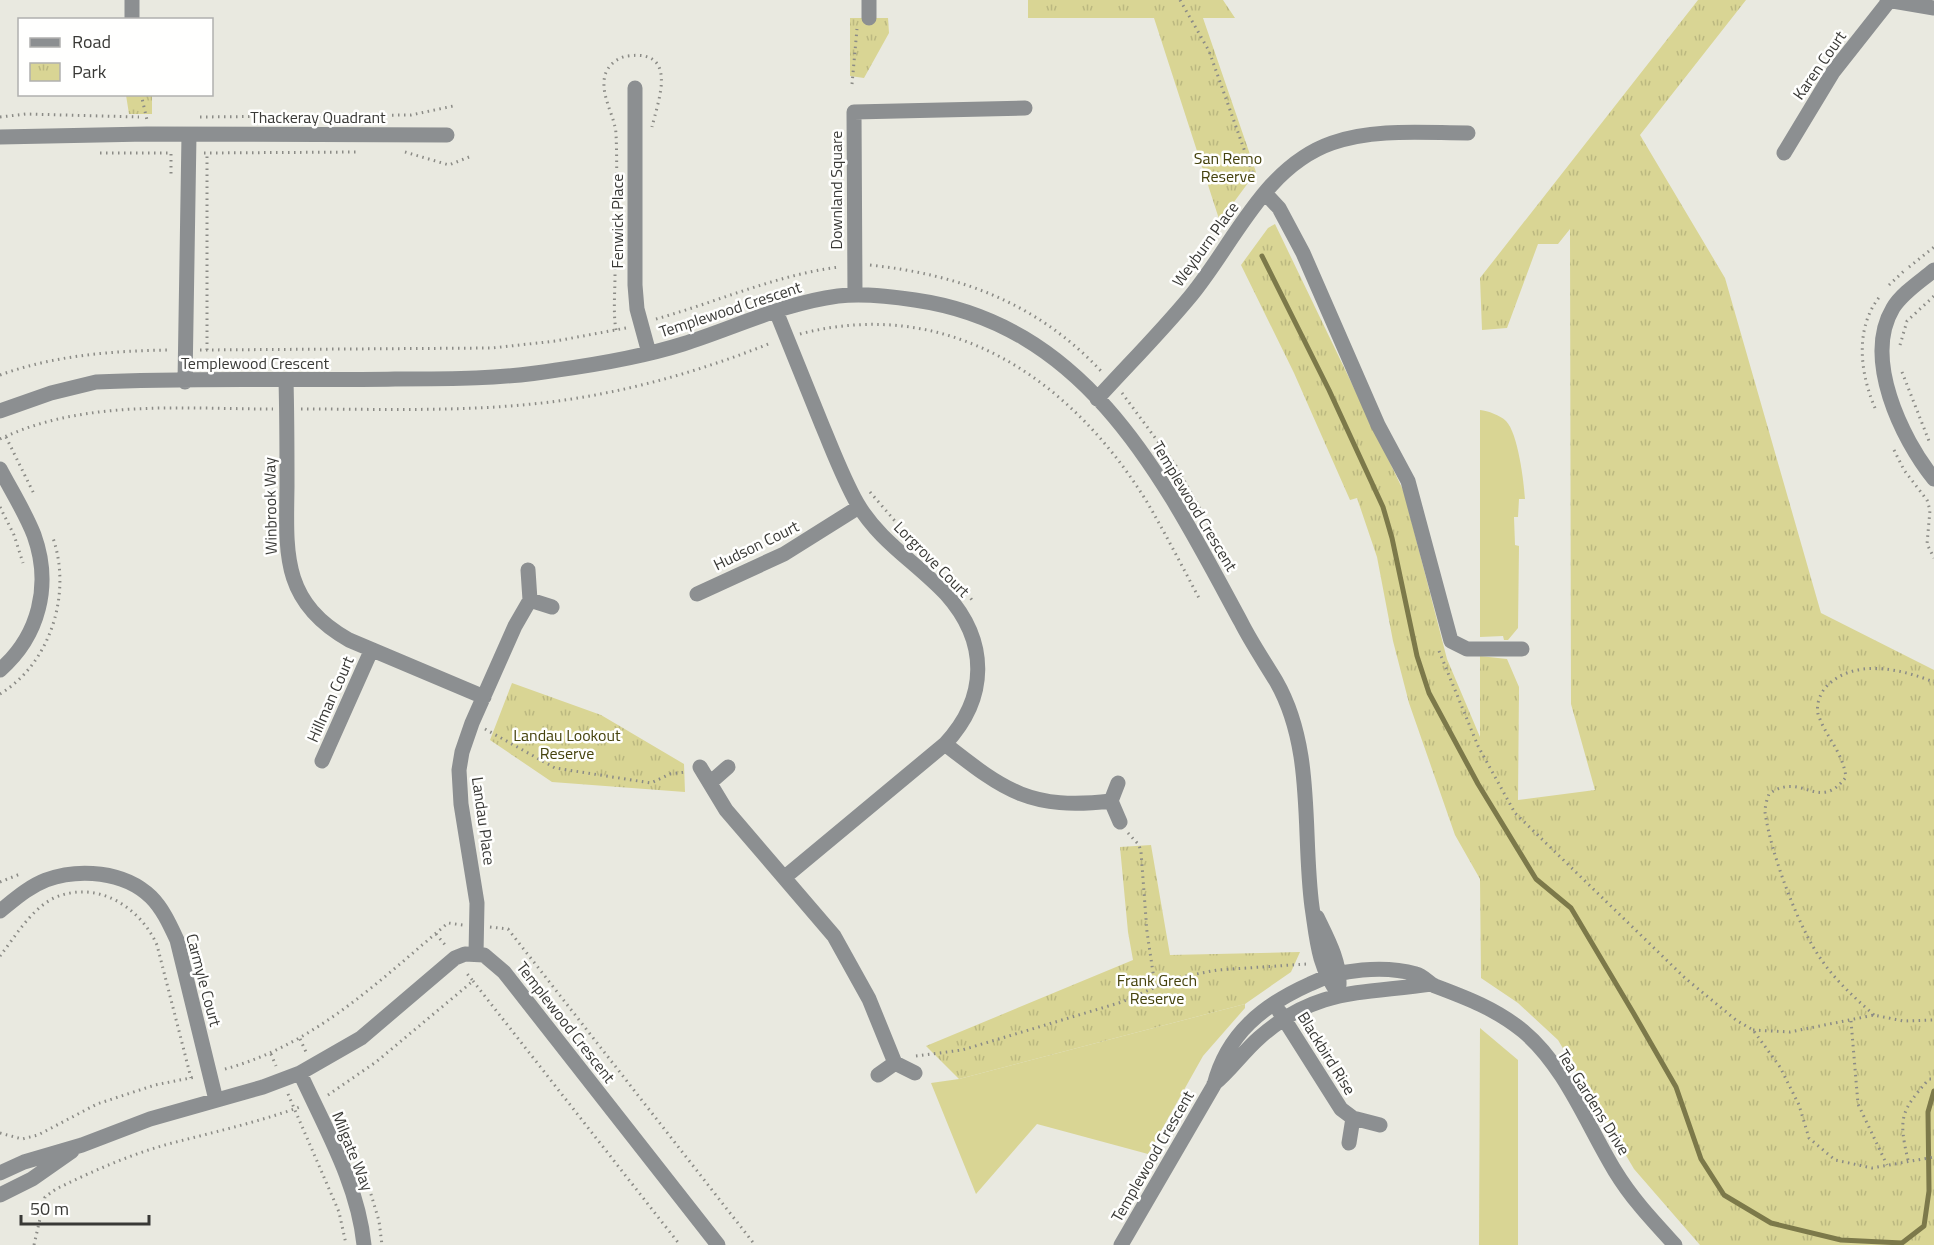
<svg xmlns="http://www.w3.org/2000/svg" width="1934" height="1245" viewBox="0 0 1934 1245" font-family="'Titillium Web',sans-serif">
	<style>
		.grass { fill: #d9d594 }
		.park { fill: url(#park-tufts) }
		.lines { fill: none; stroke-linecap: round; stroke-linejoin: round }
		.stream { stroke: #7c794a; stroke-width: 5 }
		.path { stroke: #8b8b86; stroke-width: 3; stroke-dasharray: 1.5 4.5; stroke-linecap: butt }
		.minor { stroke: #8c8f91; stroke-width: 15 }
		.labels { text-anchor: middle; stroke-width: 5; stroke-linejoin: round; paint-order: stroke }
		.street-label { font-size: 16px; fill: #393936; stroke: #fffffe }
		.park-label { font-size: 16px; fill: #45420d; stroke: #fffffe }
	</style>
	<defs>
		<pattern id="park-tufts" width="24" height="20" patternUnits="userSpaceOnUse" patternTransform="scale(1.5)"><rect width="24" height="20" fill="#d9d594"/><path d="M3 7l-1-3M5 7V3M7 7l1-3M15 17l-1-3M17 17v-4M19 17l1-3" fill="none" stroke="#bbb880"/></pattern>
	</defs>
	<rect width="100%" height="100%" fill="#e9e9e0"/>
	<path class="grass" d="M1480 410C1488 411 1500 415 1506 421 1518 433 1524 482 1525 499H1519L1518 517H1514L1515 545 1519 546 1518 628 1508 640H1504L1503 636 1480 637Z
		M1245 1004V1008L1203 1056 1148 1154 1037 1124 976 1194 931 1083 959 1079Z
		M1480 1028 1518 1060V1245H1479Z"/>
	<path class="park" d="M1028 0H1223L1235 18H1203L1256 172 1223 217 1219 219 1154 18H1028Z
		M1698 0H1746L1640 135 1725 278 1821 613 1934 670V1245H1700L1634 1169 1558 1040 1518 1003 1481 978 1480 879 1455 835 1409 703 1393 641 1377 557 1357 498 1350 500 1294 373 1241 265 1268 228 1275 224 1404 492 1447 659 1480 737V656L1507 659 1519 687 1518 800 1595 790 1571 704 1570 229 1558 244H1538L1507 328 1482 330 1480 278Z
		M850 18H888L889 33 864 78 850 76Z
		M126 95H152V114H129Z
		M512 683 601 715 684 764 685 792 552 782 490 740Z
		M1151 845 1170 955 1300 952 1291 972 1245 1004 959 1079 926 1046 1133 960 1128 932 1120 847Z"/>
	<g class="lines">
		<path class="stream" d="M1262 256 1329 390 1383 507 1392 538 1417 656 1429 693 1478 784 1536 879 1571 908 1634 1014 1676 1087 1701 1159 1724 1195 1771 1223 1841 1240 1902 1243 1924 1226 1929 1191 1928 1112 1934 1091"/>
		<path class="path" d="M1180 0 1209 51 1255 180
			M852 84 857 29
			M141 94 147 120
			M0 117 26 114 139 117
			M200 117 411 115 453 106
			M405 152 449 165 469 157
			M100 153H171V177
			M204 153 360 152
			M870 265C961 275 1037 303 1101 371
			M1909 267 1934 247
			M1889 285 1904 271
			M656 319C717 302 776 275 839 267
			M616 330C613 313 615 293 615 275 615 228 618 180 616 133 614 114 600 95 605 75 608 65 618 57 628 56 679 49 658 101 652 127
			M800 334C949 295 1071 379 1147 502 1165 533 1182 566 1199 598
			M1900 345 1907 321 1934 296
			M200 350 492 348 556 341 626 328
			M207 350V153
			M1902 372 1929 441
			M0 375C56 355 111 351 169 350
			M1122 393 1176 466 1232 566
			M1875 408C1860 373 1854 327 1881 295
			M301 409C393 409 487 413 578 398 645 387 708 368 771 343
			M6 437 35 496
			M0 439C84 399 182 409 273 409
			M1894 450 1904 470 1927 500 1930 510 1927 544 1934 558
			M870 492 907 535
			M0 507 14 535 23 563
			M960 584 972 600
			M1439 651 1478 746 1515 813 1685 978 1736 1020 1753 1030 1780 1067 1799 1105 1809 1138 1835 1160 1872 1168 1934 1157
			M0 694C51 663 72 593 53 538
			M485 729 555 768 651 783 670 774 686 772
			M1128 833 1139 845 1141 852 1147 932 1155 986
			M0 882 20 874
			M490 927 508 929 755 1245
			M436 934 446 946
			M198 952 213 1015
			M0 956C15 937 31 909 54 898 97 879 140 907 157 945L191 1078
			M473 981 680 1245
			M1874 1015C1855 998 1837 982 1823 962 1799 930 1770 851 1765 812 1765 806 1767 799 1769 794 1802 770 1818 814 1846 777 1842 750 1826 738 1818 714 1816 705 1820 694 1825 688 1853 657 1901 669 1934 682
			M1851 1021 1858 1104 1887 1165
			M1753 1030 1790 1032 1874 1015 1903 1021 1934 1020
			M300 1039 306 1052
			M271 1054 276 1066
			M916 1056 962 1050 1122 1002 1176 978 1217 970 1307 964
			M225 1069C314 1045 379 981 448 923L463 925
			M288 1094 339 1212 346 1244
			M328 1095 376 1062 473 981 465 971
			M0 1133 22 1139 38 1135 97 1104 155 1085 195 1077
			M1908 1160C1898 1117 1901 1111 1929 1079H1934
			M364 1171 379 1221 382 1245
			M34 1245 45 1197 56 1189C93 1171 131 1154 172 1143 215 1132 258 1122 300 1107"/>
		<path class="minor" d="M132 0V18
			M1887 0 1934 8
			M869 18V0
			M635 88V285L637 309 649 353
			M0 137 147 134 447 135
			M1784 153 1833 72 1889 1
			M1265 193 1279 208 1303 253 1378 425 1408 481 1451 641 1467 649H1522
			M1934 270C1921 281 1902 293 1893 308 1863 358 1901 438 1934 479
			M855 295 854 112 1025 108
			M776 311C791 349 807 387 822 425 833 451 843 478 857 503 879 541 917 563 946 594 989 642 988 698 945 744L785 877
			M286 381C287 416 287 451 287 486 286 555 282 602 349 640L484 697
			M185 382 189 135
			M1097 399C1127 366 1160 333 1189 298 1233 246 1263 167 1332 143 1375 128 1424 133 1468 133
			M0 411 51 393 96 382C195 377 296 381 395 379 449 379 504 379 557 370 600 364 642 357 683 344 734 328 784 303 838 296 864 293 889 296 915 300 1090 325 1165 482 1241 622 1251 642 1264 661 1276 681 1315 749 1302 832 1312 907 1317 940 1318 967 1339 994
			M0 469C11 490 25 512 34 535 52 585 39 636 0 670
			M697 594 784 554 859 507
			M530 600 552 607
			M945 744C1006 792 1031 810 1111 801
			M322 761 371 651
			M700 767 726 810 834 936 869 999 895 1063 915 1073
			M711 782 728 767
			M1118 783 1111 801 1120 822
			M0 911C14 900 28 887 46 880 79 868 124 871 151 897 163 909 170 925 177 940L216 1100
			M1317 917C1327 938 1340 961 1339 985
			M476 954 477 903 461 804 459 770 462 752 472 723 515 626 530 600 528 570
			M1279 1011 1341 1109 1353 1118 1380 1125
			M300 1073C325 1128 358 1184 364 1245
			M878 1075 895 1063
			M1214 1084C1231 1070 1243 1052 1259 1038 1316 987 1363 994 1431 984
			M1349 1143 1353 1118
			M0 1173 24 1162 82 1145 150 1119 263 1087 300 1073 361 1038 455 958 465 954 484 955 504 972 718 1245
			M0 1195 32 1179 72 1151
			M1121 1245 1214 1085C1227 1034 1263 1005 1310 984 1340 969 1384 965 1416 974 1424 976 1428 983 1435 986 1467 998 1496 1009 1523 1031 1565 1066 1587 1125 1615 1171 1632 1199 1653 1221 1675 1245"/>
	</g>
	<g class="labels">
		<g class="street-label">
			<text transform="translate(1819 65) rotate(-55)" y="6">Karen Court</text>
			<text x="318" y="123">Thackeray Quadrant</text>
			<text transform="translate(836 190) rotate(-90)" y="6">Downland Square</text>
			<text transform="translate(617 221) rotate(-90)" y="6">Fenwick Place</text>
			<text transform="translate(1205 244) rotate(-54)" y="6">Weyburn Place</text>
			<text transform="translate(730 309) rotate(-18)" y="6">Templewood Crescent</text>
			<text x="255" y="369">Templewood Crescent</text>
			<text transform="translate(270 506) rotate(-91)" y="6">Winbrook Way</text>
			<text transform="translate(1195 506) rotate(59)" y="6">Templewood Crescent</text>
			<text transform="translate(756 545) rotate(-26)" y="6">Hudson Court</text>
			<text transform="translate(932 559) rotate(45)" y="6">Lorgrove Court</text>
			<text transform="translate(330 699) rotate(-66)" y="6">Hillman Court</text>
			<text transform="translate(484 821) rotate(82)" y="6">Landau Place</text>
			<text transform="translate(204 980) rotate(75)" y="6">Carmyle Court</text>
			<text transform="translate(566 1022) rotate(52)" y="6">Templewood Crescent</text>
			<text transform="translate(1327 1053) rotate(58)" y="6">Blackbird Rise</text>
			<text transform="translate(1594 1102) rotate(58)" y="6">Tea Gardens Drive</text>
			<text transform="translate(353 1151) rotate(68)" y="6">Milgate Way</text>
			<text transform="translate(1152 1156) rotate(-60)" y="6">Templewood Crescent</text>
		</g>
		<g class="park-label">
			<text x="1228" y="164">San Remo<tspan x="1228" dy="18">Reserve</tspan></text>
			<text x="567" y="741">Landau Lookout<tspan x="567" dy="18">Reserve</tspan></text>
			<text x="1157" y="986">Frank Grech<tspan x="1157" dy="18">Reserve</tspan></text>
		</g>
	</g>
	<rect x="18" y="18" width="195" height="78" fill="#fffffe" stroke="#b0b0ae" stroke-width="1.5"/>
	<rect x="30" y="38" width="30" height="9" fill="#8c8f91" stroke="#b0b0ae" stroke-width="1.5"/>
	<text x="72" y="48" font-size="18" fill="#393936">Road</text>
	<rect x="30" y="63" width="30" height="18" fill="url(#park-tufts)" stroke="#b0b0ae" stroke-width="1.5"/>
	<text x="72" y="78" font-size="18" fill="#393936">Park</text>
	<path d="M21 1215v9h128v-9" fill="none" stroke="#393936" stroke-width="3"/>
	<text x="30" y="1215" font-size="18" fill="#393936" stroke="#fffffe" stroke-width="4.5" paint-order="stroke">50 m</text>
</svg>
